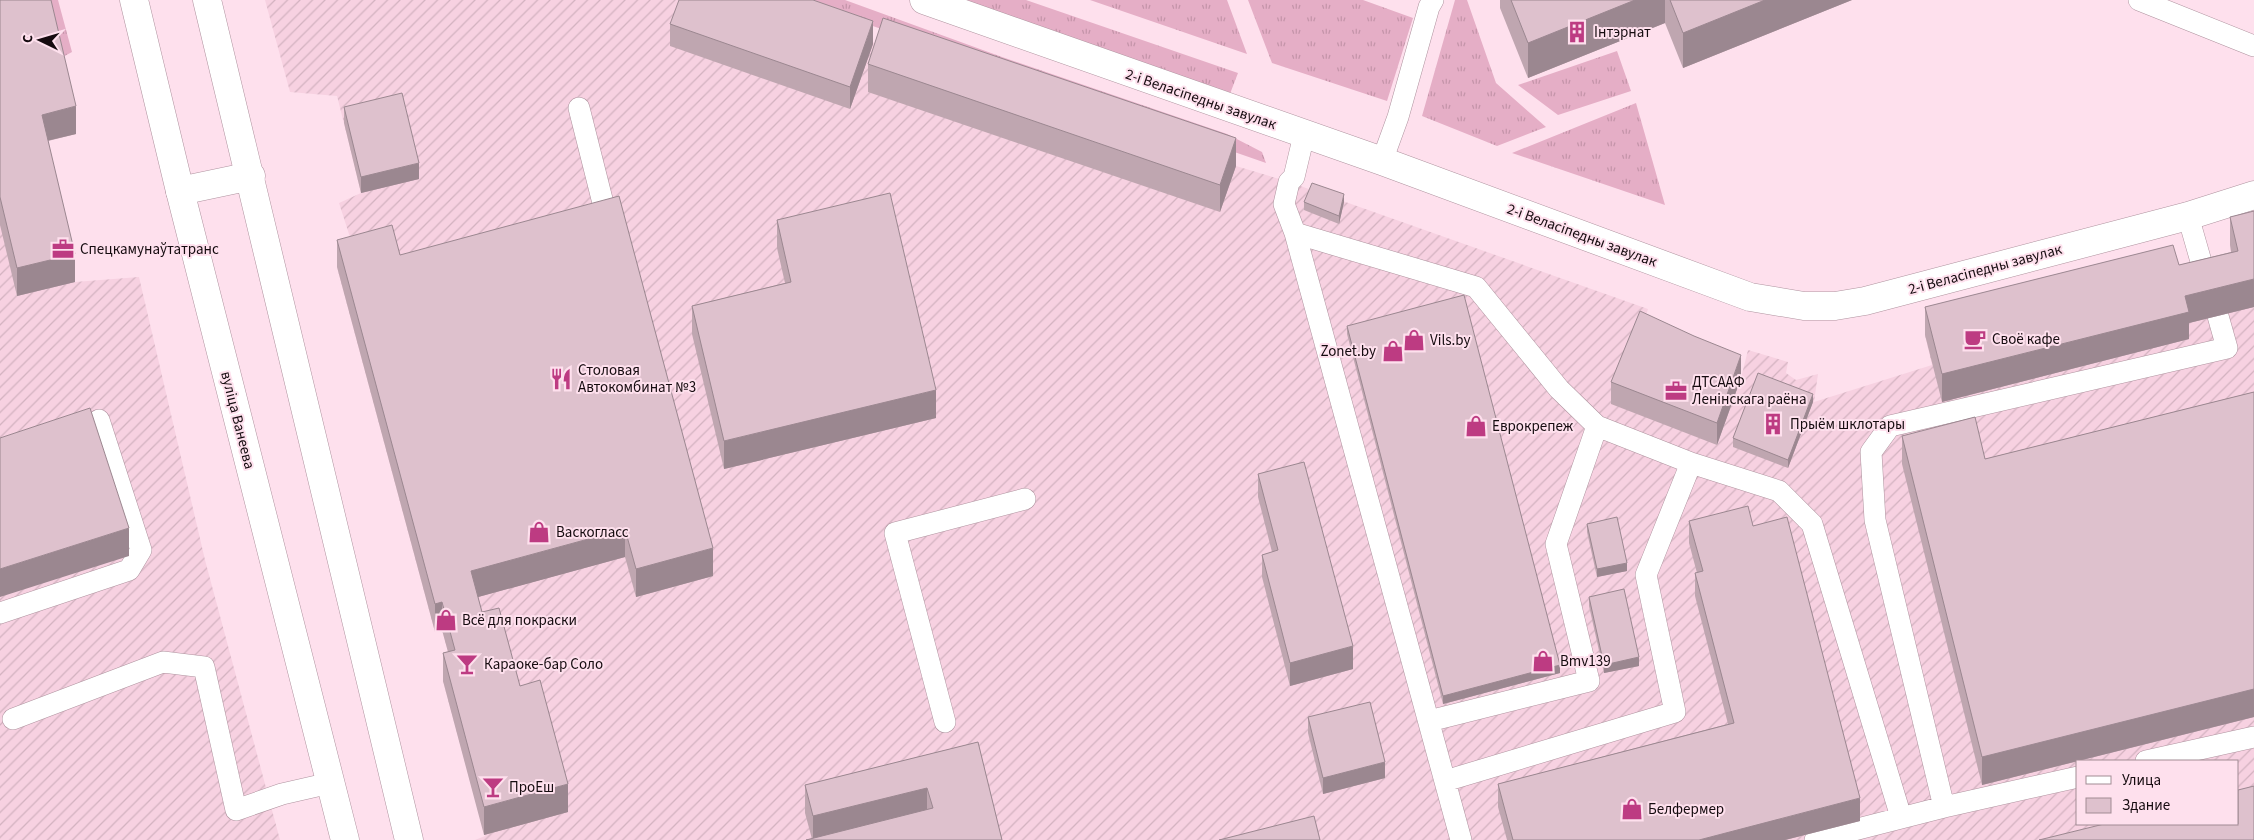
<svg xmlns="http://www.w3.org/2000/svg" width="2254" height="840" viewBox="0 0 2254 840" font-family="'Source Sans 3',sans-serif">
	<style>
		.industrial { fill: url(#industrial-furrows); fill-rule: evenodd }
		.grass { fill: url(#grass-tufts) }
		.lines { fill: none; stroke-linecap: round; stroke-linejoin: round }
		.lane-casing { stroke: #af939f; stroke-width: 22 }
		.street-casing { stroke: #af939f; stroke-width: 29 }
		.primary-casing { stroke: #af939f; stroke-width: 29 }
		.lane { stroke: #fff; stroke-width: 21 }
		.street { stroke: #fff; stroke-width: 28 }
		.primary { stroke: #fff; stroke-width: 28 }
		.wall { fill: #bfa6b0 }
		.shaded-wall { fill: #9b8790 }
		.building { fill: #dec1cd; stroke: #9b8790 }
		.labels { text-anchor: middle; stroke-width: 4; stroke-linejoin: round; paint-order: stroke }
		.poi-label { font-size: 15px; fill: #150b0f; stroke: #fee0ed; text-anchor: start }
		.street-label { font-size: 15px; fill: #150b0f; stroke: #fee0ed }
	</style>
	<defs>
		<pattern id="industrial-furrows" width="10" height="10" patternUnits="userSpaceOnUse" patternTransform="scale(1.25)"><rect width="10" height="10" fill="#f7d1e1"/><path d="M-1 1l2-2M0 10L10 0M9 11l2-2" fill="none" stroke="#d3b2c0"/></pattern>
		<pattern id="grass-tufts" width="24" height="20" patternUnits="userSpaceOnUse" patternTransform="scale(1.25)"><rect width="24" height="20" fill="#e5aec6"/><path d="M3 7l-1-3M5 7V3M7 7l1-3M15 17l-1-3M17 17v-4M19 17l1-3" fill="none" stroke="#c494a9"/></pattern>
	</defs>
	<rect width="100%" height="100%" fill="#fee0ed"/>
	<path class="industrial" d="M0 0 42 142 75 282 139 277 205 560 280 840H0Z
		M265 0H749L1236 166 1289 182 1648 309 1640 333 1717 445 1741 378 1748 350 1788 362 1786 373 1796 380 1818 374 1814 402 1932 365 1925 335 2179 293 2254 239V840H475L485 836 443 681 455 677 442 630 435 632 337 267 358 262 339 203 361 193 352 155 337 96 290 92ZM2078 761H2238V824H2078Z"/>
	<path class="grass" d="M44 0H58L72 52 59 59Z
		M798 0H845L1002 57 1227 134 1262 152 1266 163Z
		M948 0H1026L1238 73 1228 99Z
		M1091 0H1227L1247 54 1090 0Z
		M1248 0H1363L1413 18 1387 101 1272 63Z
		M1455 0H1467L1496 83 1546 127 1497 146 1422 116Z
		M1617 51 1631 91 1558 115 1518 85Z
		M1636 103 1665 205 1512 153Z"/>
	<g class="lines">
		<g class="lane-casing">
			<path id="lane" d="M2139 0 2254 46
				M579 108 606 215
				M1304 135 1294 177 1289 182 1284 204 1295 233 1461 840
				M1382 161 1398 117 1429 7 1433 0
				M2188 216 2208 286
				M1295 233 1476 287 1559 389 1597 426 1691 463 1779 491 1812 524 1901 817
				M0 613 129 570 141 550 99 420
				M13 719 163 662 204 667 236 810 282 794 330 783
				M1429 721 1589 681 1556 544 1597 426
				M945 722 895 533 1025 499
				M2146 761 2254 737
				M1445 781 1675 712 1646 575 1691 463
				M1944 807 1875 520 1871 452 1890 426 2227 348 2218 316
				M1815 840 1944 807 2078 777"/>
		</g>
		<g class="street-casing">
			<path id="street" d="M924 0 1382 161 1750 297 1804 306H1835L1865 301 2188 216 2254 195
				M180 191 251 176"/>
		</g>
		<g class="primary-casing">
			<path id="primary" d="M134 0 180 191 345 840
				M207 0 409 840"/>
		</g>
		<use href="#lane" class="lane"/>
		<use href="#street" class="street"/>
		<use href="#primary" class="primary"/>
	</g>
	<path class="wall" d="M0 0 76 134 48 141 75 282 17 296 0 225Z
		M1500 0H1852L1683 68 1665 23 1528 78 1500 8Z
		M670 24 873 44 850 109 670 46Z
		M868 64 1236 166 1220 212 868 92Z
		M344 107 419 179 361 193 344 123Z
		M1304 202H1344L1339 224 1304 210Z
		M2230 217 2254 307 2189 323V339L1942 402 1925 335V307L2179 265 2231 252 2230 245Z
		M777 220 936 418 724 469 692 334V306L785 283 777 248Z
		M337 240 400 255 713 576 636 597 625 557 478 597 482 612 520 686 568 812 484 835 443 681V653L448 652 442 630 435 632 337 267Z
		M1347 326 1560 673 1443 704 1347 334Z
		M1741 378 1717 445 1611 404V382Z
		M2254 392V717L1982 785 1902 464V436L1985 459Z
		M1813 402 1788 468 1733 447V438Z
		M1258 474 1353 669 1290 686 1262 577V555L1272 552 1258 497Z
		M1689 521 1753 526 1860 821 1785 840H1507L1498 807V784L1728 724 1695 596V573H1697L1689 543Z
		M1587 524 1627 571 1597 577 1587 532Z
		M1589 597 1639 666 1604 673 1589 606Z
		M1308 717 1385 778 1323 794 1308 733Z
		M978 742 1002 840 812 839 805 813V785Z"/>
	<path class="shaded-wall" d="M1635 0H1665V23L1528 78V43Z
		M1765 0H1852L1683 68V33Z
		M873 21V44L850 109V87Z
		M76 106V134L42 142V115Z
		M1236 138V166L1220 212V185Z
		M419 163V179L361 193V177Z
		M1344 194V202L1339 224V216Z
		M75 254V282L17 296V268Z
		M2254 279V307L2189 323V339L1942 402V374L2185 296Z
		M1741 355V378L1717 445V423Z
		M936 390V418L724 469V441Z
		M1813 394V402L1788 468V460Z
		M129 528V556L0 597V569Z
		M625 529V557L471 599V571Z
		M713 548V576L636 597V569Z
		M1627 563V571L1597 577V569Z
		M442 602V630L435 632V604Z
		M1353 646V669L1290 686V663Z
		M1639 657V666L1604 673V665Z
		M1560 665V673L1443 704V696Z
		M2254 689V717L1982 785V757Z
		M1385 762V778L1323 794V778Z
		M568 784V812L484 835V807Z
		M927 788V816L813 840V816Z
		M1860 798V821L1785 840H1699Z"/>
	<path class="building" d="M0 0H51L76 106 42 115 75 254 17 268 0 197Z
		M679 0H813L873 21 850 87 670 24Z
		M1511 0H1635L1528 43Z
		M1670 0H1765L1683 33Z
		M883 18 1236 138 1220 185 868 64Z
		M402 93 419 163 361 177 344 107Z
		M1312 183 1344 194 1339 216 1304 202Z
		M890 193 936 390 724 441 692 306 791 282 777 220Z
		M619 196 713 548 636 569 625 529 471 571 482 612 499 608 520 686 540 680 568 784 484 807 443 653 455 650 442 602 435 604 337 240 392 225 400 255Z
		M2254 211V279L2185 296 2189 312 1942 374 1925 307 2173 245 2179 265 2238 251 2230 217Z
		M1464 295 1560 665 1443 696 1347 326Z
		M1640 311 1694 336 1741 355 1717 423 1611 382Z
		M1758 373 1813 394 1788 460 1733 438Z
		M2254 392V689L1982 757 1902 436 1975 417 1985 459Z
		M90 408 129 528 0 569V438Z
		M1304 462 1353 646 1290 663 1262 555 1278 550 1258 474Z
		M1748 506 1753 526 1787 517 1860 798 1699 840H1513L1498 784 1734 723 1695 573 1703 571 1689 521Z
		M1617 517 1627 563 1597 569 1587 524Z
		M1624 589 1639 657 1604 665 1589 597Z
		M1370 702 1385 762 1323 778 1308 717Z
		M978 742 1002 840H806L933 808 927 788 813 816 805 785Z
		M2254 786V840H2039L2104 824H2238V790Z
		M1314 816 1320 840H1219Z"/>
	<defs>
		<g id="building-bare" transform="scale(1.725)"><path d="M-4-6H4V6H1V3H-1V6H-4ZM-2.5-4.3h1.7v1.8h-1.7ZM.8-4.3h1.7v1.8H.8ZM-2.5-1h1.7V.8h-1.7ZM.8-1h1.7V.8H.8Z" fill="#bd3b82" stroke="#fee0ed" stroke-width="2.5" paint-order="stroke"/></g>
		<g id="office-bare" transform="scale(1.725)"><path d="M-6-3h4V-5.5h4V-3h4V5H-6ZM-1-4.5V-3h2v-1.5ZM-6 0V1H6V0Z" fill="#bd3b82" stroke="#fee0ed" stroke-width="2.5" paint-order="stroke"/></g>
		<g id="cafe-bare" transform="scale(1.725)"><path d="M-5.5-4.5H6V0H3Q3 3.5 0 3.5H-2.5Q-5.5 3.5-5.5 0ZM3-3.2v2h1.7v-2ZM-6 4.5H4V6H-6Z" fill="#bd3b82" stroke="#fee0ed" stroke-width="2.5" paint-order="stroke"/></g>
		<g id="shop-bare" transform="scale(1.725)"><path d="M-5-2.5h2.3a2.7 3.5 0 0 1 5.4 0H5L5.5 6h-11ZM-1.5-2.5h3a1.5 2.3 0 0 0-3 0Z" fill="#bd3b82" stroke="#fee0ed" stroke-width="2.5" paint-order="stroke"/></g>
		<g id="restaurant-bare" transform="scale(1.725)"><path d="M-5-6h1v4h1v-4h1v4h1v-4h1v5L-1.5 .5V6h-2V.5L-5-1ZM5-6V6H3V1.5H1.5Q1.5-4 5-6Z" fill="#bd3b82" stroke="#fee0ed" stroke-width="2.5" paint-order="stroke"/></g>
		<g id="bar-bare" transform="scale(1.725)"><path d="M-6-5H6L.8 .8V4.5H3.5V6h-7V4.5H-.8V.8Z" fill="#bd3b82" stroke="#fee0ed" stroke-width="2.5" paint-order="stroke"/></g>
	</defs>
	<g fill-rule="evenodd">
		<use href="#building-bare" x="1577" y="32"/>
		<use href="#office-bare" x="63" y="249"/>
		<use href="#cafe-bare" x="1975" y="339"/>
		<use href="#shop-bare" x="1414" y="340"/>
		<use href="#shop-bare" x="1393" y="351"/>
		<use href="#restaurant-bare" x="561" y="379"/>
		<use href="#office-bare" x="1676" y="391"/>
		<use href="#building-bare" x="1773" y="424"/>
		<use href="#shop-bare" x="1476" y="426"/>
		<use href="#shop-bare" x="539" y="532"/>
		<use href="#shop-bare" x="446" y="620"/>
		<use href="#shop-bare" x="1543" y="661"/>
		<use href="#bar-bare" x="467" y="664"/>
		<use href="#bar-bare" x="493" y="787"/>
		<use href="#shop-bare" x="1632" y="809"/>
	</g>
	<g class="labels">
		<g class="poi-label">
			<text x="1594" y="37">Інтэрнат</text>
			<text x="80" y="254">Спецкамунаўтатранс</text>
			<text x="1992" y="344">Своё кафе</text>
			<text x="1430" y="345">Vils.by</text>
			<text x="1376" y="356" text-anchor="end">Zonet.by</text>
			<text x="578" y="375">Столовая<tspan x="578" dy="17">Автокомбинат №3</tspan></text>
			<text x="1692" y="387">ДТСААФ<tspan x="1692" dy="17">Ленінскага раёна</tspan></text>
			<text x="1790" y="429">Прыём шклотары</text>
			<text x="1492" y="431">Еврокрепеж</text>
			<text x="556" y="537">Васкогласс</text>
			<text x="462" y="625">Всё для покраски</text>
			<text x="1560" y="666">Bmv139</text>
			<text x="484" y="669">Караоке-бар Соло</text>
			<text x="509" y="792">ПроЕш</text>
			<text x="1648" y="814">Белфермер</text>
		</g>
		<g class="street-label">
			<text transform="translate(1201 99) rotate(19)" y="5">2-і Веласіпедны завулак</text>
			<text transform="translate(1582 235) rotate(20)" y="5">2-і Веласіпедны завулак</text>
			<text transform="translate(1985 269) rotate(-15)" y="5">2-і Веласіпедны завулак</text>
			<text transform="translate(238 420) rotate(76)" y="5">вуліца Ванеева</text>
		</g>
	</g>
	<rect x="2076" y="760" width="162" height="65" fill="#fee0ed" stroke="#a18b94"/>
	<rect x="2086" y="776" width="25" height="8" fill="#ffffff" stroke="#a18b94"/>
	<text x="2122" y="785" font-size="15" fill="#150b0f">Улица</text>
	<rect x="2086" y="798" width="25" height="15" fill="#dec1cd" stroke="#a18b94"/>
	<text x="2122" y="810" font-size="15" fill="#150b0f">Здание</text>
	<g transform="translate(40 40) rotate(275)" stroke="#fee0ed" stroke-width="4" paint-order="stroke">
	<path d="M0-4L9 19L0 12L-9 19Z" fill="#150b0f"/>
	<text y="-8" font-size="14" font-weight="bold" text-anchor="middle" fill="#150b0f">С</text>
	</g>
</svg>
